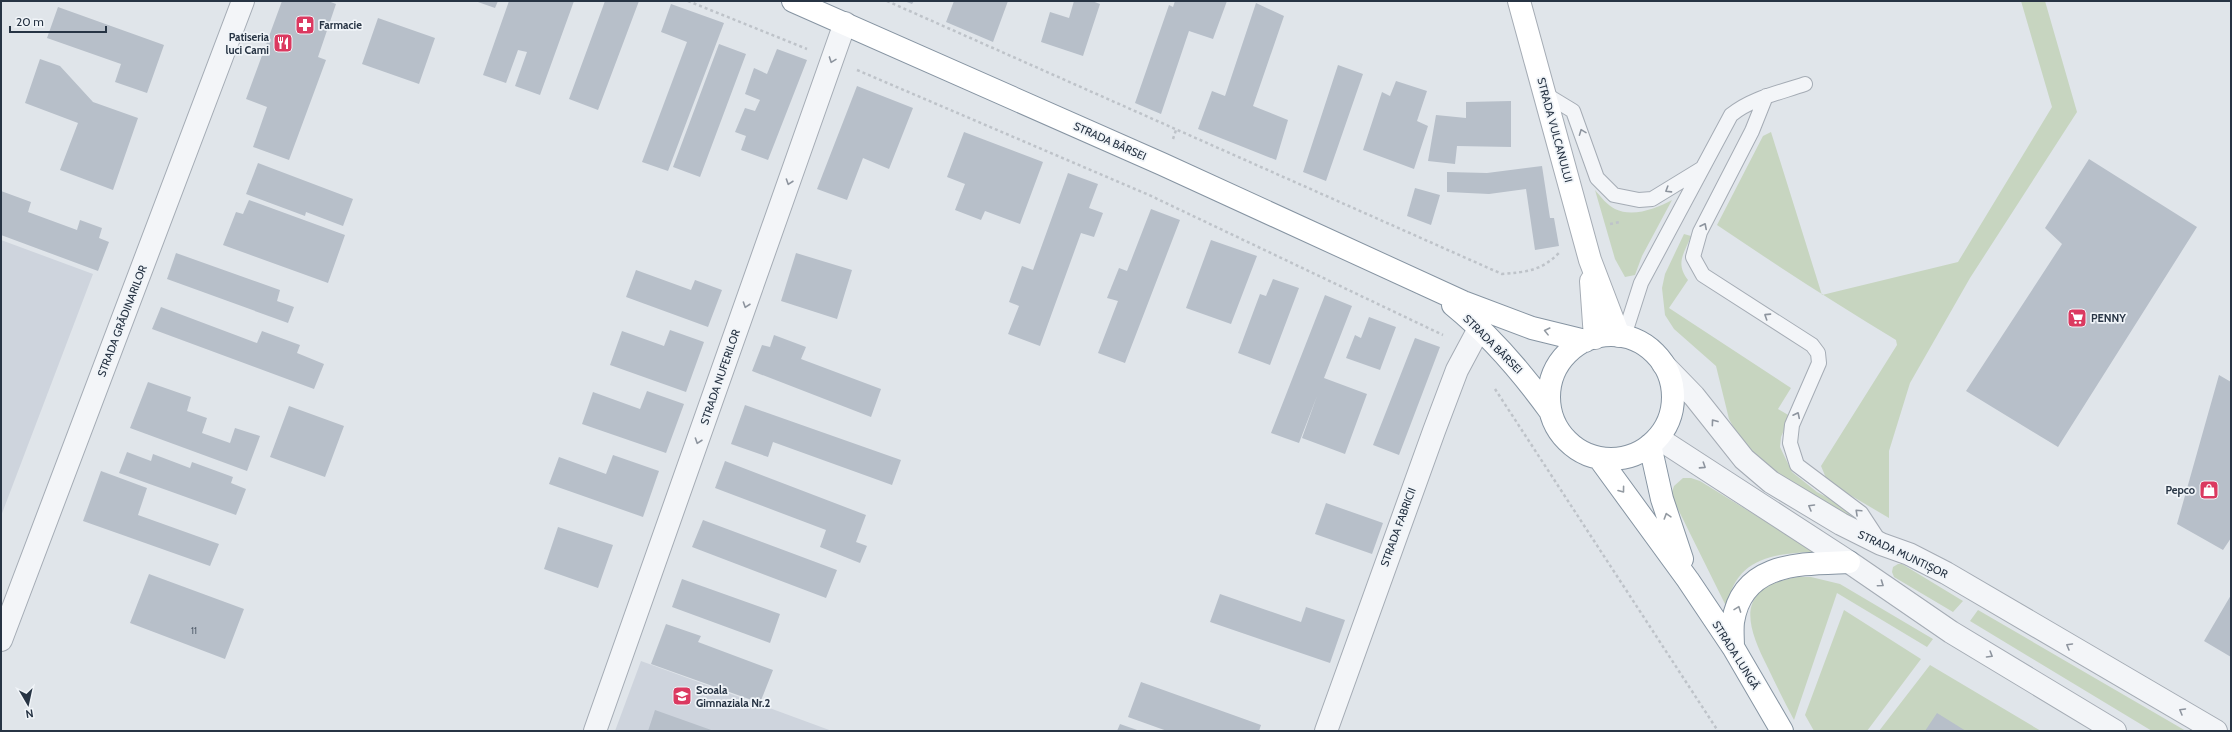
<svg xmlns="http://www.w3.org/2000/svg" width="2232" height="732" viewBox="0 0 2232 732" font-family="Cabin,sans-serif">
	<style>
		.built { fill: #ced4dd }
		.green { fill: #c7d5c0 }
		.building { fill: #b7bfc9 }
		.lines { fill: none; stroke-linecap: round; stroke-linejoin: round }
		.lane-casing { stroke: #a5acb5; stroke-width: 16 }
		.street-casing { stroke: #a5acb5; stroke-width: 24 }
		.secondary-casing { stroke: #a5acb5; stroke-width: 24 }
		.highway-casing { stroke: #8694a2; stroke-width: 24 }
		.path { stroke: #bec3c9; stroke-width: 2.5; stroke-dasharray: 3 3; stroke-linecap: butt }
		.lane { stroke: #f3f5f8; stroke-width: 14 }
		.street { stroke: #f3f5f8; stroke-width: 22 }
		.secondary { stroke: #fff; stroke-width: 22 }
		.highway { stroke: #fff; stroke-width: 22 }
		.oneway { stroke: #8d949e }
		.oneway2 { stroke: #939aa2 }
		.labels { text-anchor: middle; stroke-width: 3.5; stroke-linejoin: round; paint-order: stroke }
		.number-label { font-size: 9px; fill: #4b5765 }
		.poi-label { font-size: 11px; font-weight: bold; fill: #273444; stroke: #f0f4f8; text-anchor: start }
		.street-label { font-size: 11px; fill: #273444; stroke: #f0f4f8 }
	</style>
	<rect width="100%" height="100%" fill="#e0e5ea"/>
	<path class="built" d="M1 240 93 274 1 516Z
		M641 661 832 731H615Z"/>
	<path class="green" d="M2021 1H2045L2077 112 1970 278 1910 383 1889 451V518L1833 485 1826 478 1821 466 1897 345 1896 340C1835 303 1776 265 1717 225L1763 136 1771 132 1822 295 1958 262 2052 107Z
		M1595 190C1601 197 1607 205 1615 209 1633 218 1657 208 1672 200L1642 256 1635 275 1625 277 1615 259Z
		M1684 234 1691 236C1684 254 1675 263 1688 280L1669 308 1791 388 1778 409 1790 416 1781 437 1780 447 1792 472 1817 492 1853 511 1861 525 1828 507 1752 457 1739 437 1729 419 1716 366 1674 329 1665 315 1662 288 1665 274Z
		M1683 478H1691L1700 481 1815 552C1772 553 1734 559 1727 608L1671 495 1674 486Z
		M1898 564H1902L1963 601 1953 612 1894 577 1892 572 1893 567Z
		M1798 577H1811L1840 584 1933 639 1927 647 1837 593 1794 720C1785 703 1776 685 1768 668 1745 623 1735 587 1798 577Z
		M1844 610 1921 659 1867 731H1814L1805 715Z
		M1978 610 2186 731H2152L1970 621Z
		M1930 665 2041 731H1879Z"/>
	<path class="building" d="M282 1H328L336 4 318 57 326 60 289 160 253 147 267 107 246 99Z
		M475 1H498L495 8Z
		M509 1H574L540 95 515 86 527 52 518 50 506 83 483 75Z
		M605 1H639L598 110 569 99Z
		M904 1H914L912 4Z
		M954 1H1008L993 42 946 22Z
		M1074 1H1092L1100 4 1083 56 1041 42 1050 12 1069 18Z
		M1175 1H1227L1213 39 1189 31 1161 114 1135 103 1169 5 1173 7Z
		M1256 3 1284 16 1253 106 1288 120 1276 160 1198 129 1212 91 1225 96Z
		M671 4 724 23 668 171 642 162 687 42 661 32Z
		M58 7 164 45 147 93 115 82 121 64 47 38Z
		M378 18 435 38 419 84 362 64Z
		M719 44 746 54 700 177 673 167Z
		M777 49 807 60 768 160 741 150 746 136 735 132 745 108 755 111 760 100 745 94 754 68 767 74Z
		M40 59 60 66 93 102 138 118 113 190 60 170 78 123 25 103Z
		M1338 65 1363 74 1326 181 1303 172Z
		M1396 81 1427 91 1417 121 1428 126 1414 169 1363 150 1382 92 1390 96Z
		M857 86 913 108 889 169 863 158 847 200 817 189Z
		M1511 101V147L1457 146 1455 164 1428 161 1436 115 1466 118V102Z
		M964 132 1043 162 1020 224 985 211 981 220 955 210 965 184 947 177Z
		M2089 159 2197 227 2058 447 1966 391 2062 244 2045 228Z
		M258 163 353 199 343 226 306 212 305 216 246 194Z
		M1542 166 1550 218H1554L1559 246 1535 250 1526 189 1489 194 1447 192V172L1487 173Z
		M1068 173 1098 184 1089 208 1103 213 1094 237 1081 233 1040 346 1008 334 1019 306 1009 302 1022 266 1033 270Z
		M1415 188 1440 195 1431 225 1407 216Z
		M1 191 31 202 28 212 77 230 80 220 102 228 99 238 109 242 98 271 1 235Z
		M249 200 345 235 328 283 223 245 236 212 243 214Z
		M1151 209 1180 220 1125 363 1098 353 1118 301 1107 298 1119 268 1127 271Z
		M1211 240 1257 256 1231 324 1186 308Z
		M176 253 280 290 277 301 294 307 288 323 167 279Z
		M796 253 852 270 837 319 781 301Z
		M636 270 691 290 695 280 722 290 708 327 626 297Z
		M1273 279 1299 288 1270 365 1238 353 1260 294 1266 296Z
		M1325 295 1352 306 1324 378 1367 394 1345 454 1302 438 1317 396 1299 443 1271 433Z
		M161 307 257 343 262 331 300 345 297 353 324 364 314 389 152 329Z
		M1369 317 1396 327 1380 370 1346 358 1355 335 1361 338Z
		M670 330 704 342 686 392 610 365 622 331 664 346Z
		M774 335 806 347 801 359 881 389 871 417 752 371 762 345 770 347Z
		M1415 338 1440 347 1399 455 1373 445Z
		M2219 375 2231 382V538L2223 550 2177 524Z
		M148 382 191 397 187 411 207 418 202 433 230 443 235 428 260 436 247 471 130 428Z
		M647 391 684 404 666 453 582 424 593 392 640 409Z
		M745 405 901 460 892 485 773 442 768 457 731 444Z
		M289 406 344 426 325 477 270 457Z
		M127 452 151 461 153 454 190 468 192 462 233 477 231 483 246 489 236 515 119 473Z
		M613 455 659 471 643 517 549 484 559 457 606 474Z
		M725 461 866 515 856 542 867 546 860 563 820 547 826 530 715 488Z
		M101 471 147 488 138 515 219 544 210 566 83 521Z
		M1326 503 1383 523 1372 554 1315 534Z
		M703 520 837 570 826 598 692 547Z
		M558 527 613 545 598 588 544 569Z
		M149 574 244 609 225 659 130 623Z
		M682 579 780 614 770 643 672 607Z
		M1220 594 1301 622 1306 607 1345 620 1330 663 1210 622Z
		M2231 595V657L2204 641Z
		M666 624 701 636 698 642 773 670 760 703 651 664Z
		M1141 682 1261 725 1259 731H1167L1128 717Z
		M655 710 714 731H648Z
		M1937 713 1966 731H1925Z
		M1120 724 1140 731H1117Z"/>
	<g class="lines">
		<g class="lane-casing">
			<path id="lane" d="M1545 94 1573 111 1597 178 1614 195 1639 200 1652 199 1701 169
				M1766 96 1752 131 1700 232 1693 257 1703 275 1812 345 1818 353 1819 363 1792 425 1790 443 1797 465 1861 513 1880 542
				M1624 336 1641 283 1731 115C1752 98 1779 93 1805 84"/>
		</g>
		<g class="street-casing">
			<path id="street" d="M1663 364 1694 396 1744 459 1771 482 1841 524 1881 544 1909 554 1946 573 2216 731
				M1658 438 1849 562 1951 632 2115 731
				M1 640 243 1
				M595 731 845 23
				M1326 731 1434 431 1457 370 1480 327"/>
		</g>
		<g class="secondary-casing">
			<path id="secondary" d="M1519 1 1590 260 1619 336
				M1591 281 1595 338"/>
		</g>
		<g class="highway-casing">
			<path id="highway" d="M793 1 1162 164 1463 302 1532 328 1585 341
				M1453 305C1491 336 1521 371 1550 411
				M1549 397a62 62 0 1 1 124 0a62 62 0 1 1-124 0Z
				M1650 445 1662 499 1682 559
				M1599 458 1688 580 1733 647 1782 731
				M1733 647C1733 639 1732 630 1733 622 1742 561 1802 564 1849 562"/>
		</g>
		<path class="path" d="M688 1 807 49
			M887 1 1502 274C1526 272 1541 271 1559 253
			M857 70 1149 195 1443 335
			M1173 139 1176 130
			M1610 224 1620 222
			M1495 389 1718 731"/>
		<use href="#lane" class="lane"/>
		<use href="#street" class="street"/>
		<use href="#secondary" class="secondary"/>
		<use href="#highway" class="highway"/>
	</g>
	<defs><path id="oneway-chevron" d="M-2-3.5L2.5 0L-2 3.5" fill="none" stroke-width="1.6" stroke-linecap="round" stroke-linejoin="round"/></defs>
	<g class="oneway">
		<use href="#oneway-chevron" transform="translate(832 60) rotate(110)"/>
		<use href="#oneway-chevron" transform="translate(1582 132) rotate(-111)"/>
		<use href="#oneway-chevron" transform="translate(789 182) rotate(109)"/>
		<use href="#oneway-chevron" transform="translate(1668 190) rotate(148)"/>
		<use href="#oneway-chevron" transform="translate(1704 226) rotate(-63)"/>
		<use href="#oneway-chevron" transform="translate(746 305) rotate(109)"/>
		<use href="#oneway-chevron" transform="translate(1767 316) rotate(-147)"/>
		<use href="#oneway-chevron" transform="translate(1797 415) rotate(-64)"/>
		<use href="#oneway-chevron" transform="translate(1714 422) rotate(-126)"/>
		<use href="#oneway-chevron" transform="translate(698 441) rotate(109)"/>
		<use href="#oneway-chevron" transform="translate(1703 466) rotate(33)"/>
		<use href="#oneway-chevron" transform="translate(1811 507) rotate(-150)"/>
		<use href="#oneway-chevron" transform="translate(1858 512) rotate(-137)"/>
		<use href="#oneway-chevron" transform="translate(1881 584) rotate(35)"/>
		<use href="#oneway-chevron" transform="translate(2069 646) rotate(-150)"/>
		<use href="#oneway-chevron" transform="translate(1990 655) rotate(31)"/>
		<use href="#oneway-chevron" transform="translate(2182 711) rotate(-150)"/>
	</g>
	<g class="oneway2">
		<use href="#oneway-chevron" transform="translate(1547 331) rotate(-166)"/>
		<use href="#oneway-chevron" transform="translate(1622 490) rotate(53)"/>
		<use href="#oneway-chevron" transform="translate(1667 516) rotate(-107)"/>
		<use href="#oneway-chevron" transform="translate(1738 609) rotate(-70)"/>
	</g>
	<defs>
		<g id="pharmacy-square" transform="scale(1)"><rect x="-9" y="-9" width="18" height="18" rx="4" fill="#db3960" stroke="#f0f4f8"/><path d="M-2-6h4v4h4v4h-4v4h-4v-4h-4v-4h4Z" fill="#fff"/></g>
		<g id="restaurant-square" transform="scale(1)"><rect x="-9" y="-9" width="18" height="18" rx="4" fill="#db3960" stroke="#f0f4f8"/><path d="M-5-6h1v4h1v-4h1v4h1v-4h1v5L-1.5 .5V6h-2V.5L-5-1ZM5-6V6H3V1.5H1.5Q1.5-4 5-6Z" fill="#fff"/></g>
		<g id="supermarket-square" transform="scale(1)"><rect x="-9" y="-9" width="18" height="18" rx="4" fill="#db3960" stroke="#f0f4f8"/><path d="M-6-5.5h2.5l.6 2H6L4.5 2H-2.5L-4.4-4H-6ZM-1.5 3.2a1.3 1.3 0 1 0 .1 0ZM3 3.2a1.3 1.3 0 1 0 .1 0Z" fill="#fff"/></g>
		<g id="shop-square" transform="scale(1)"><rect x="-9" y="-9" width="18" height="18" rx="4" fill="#db3960" stroke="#f0f4f8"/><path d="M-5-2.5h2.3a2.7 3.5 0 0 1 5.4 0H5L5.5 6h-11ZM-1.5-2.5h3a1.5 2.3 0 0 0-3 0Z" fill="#fff"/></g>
		<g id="school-square" transform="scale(1)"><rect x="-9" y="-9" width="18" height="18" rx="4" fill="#db3960" stroke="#f0f4f8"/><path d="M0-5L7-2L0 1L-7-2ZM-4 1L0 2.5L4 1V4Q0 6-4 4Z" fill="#fff"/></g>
	</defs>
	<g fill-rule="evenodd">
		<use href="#pharmacy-square" x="305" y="25"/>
		<use href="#restaurant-square" x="283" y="43"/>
		<use href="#supermarket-square" x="2077" y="318"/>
		<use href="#shop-square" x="2209" y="490"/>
		<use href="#school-square" x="682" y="696"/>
	</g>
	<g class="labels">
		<g class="number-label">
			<text x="194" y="634">11</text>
		</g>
		<g class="poi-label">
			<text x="319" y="29">Farmacie</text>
			<text x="269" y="41" text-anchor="end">Patiseria<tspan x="269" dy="13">luci Cami</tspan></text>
			<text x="2091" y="322">PENNY</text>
			<text x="2195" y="494" text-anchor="end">Pepco</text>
			<text x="696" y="694">Scoala<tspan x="696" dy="13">Gimnaziala Nr.2</tspan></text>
		</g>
		<g class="street-label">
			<text transform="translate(1555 130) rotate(75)" y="4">STRADA VULCANULUI</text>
			<text transform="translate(1110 141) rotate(24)" y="4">STRADA BÂRSEI</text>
			<text transform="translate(122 321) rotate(-69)" y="4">STRADA GRĂDINARILOR</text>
			<text transform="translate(1493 344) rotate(45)" y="4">STRADA BÂRSEI</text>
			<text transform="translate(720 377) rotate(-71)" y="4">STRADA NUFERILOR</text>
			<text transform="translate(1398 527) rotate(-70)" y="4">STRADA FABRICII</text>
			<text transform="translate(1903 554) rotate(25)" y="4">STRADA MUNTIȘOR</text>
			<text transform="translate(1736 655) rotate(58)" y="4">STRADA LUNGĂ</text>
		</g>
	</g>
	<rect width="2232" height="732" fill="none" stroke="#273444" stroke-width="4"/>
	<g transform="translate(28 704) rotate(171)" stroke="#f0f4f8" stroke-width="3" paint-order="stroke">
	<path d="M0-3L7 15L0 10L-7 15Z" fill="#273444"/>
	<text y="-6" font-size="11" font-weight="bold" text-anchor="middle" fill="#273444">N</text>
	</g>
	<path d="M10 26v6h96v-6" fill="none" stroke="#273444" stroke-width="2"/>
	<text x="16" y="26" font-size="12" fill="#273444" stroke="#f0f4f8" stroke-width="3" paint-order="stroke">20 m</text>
</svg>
